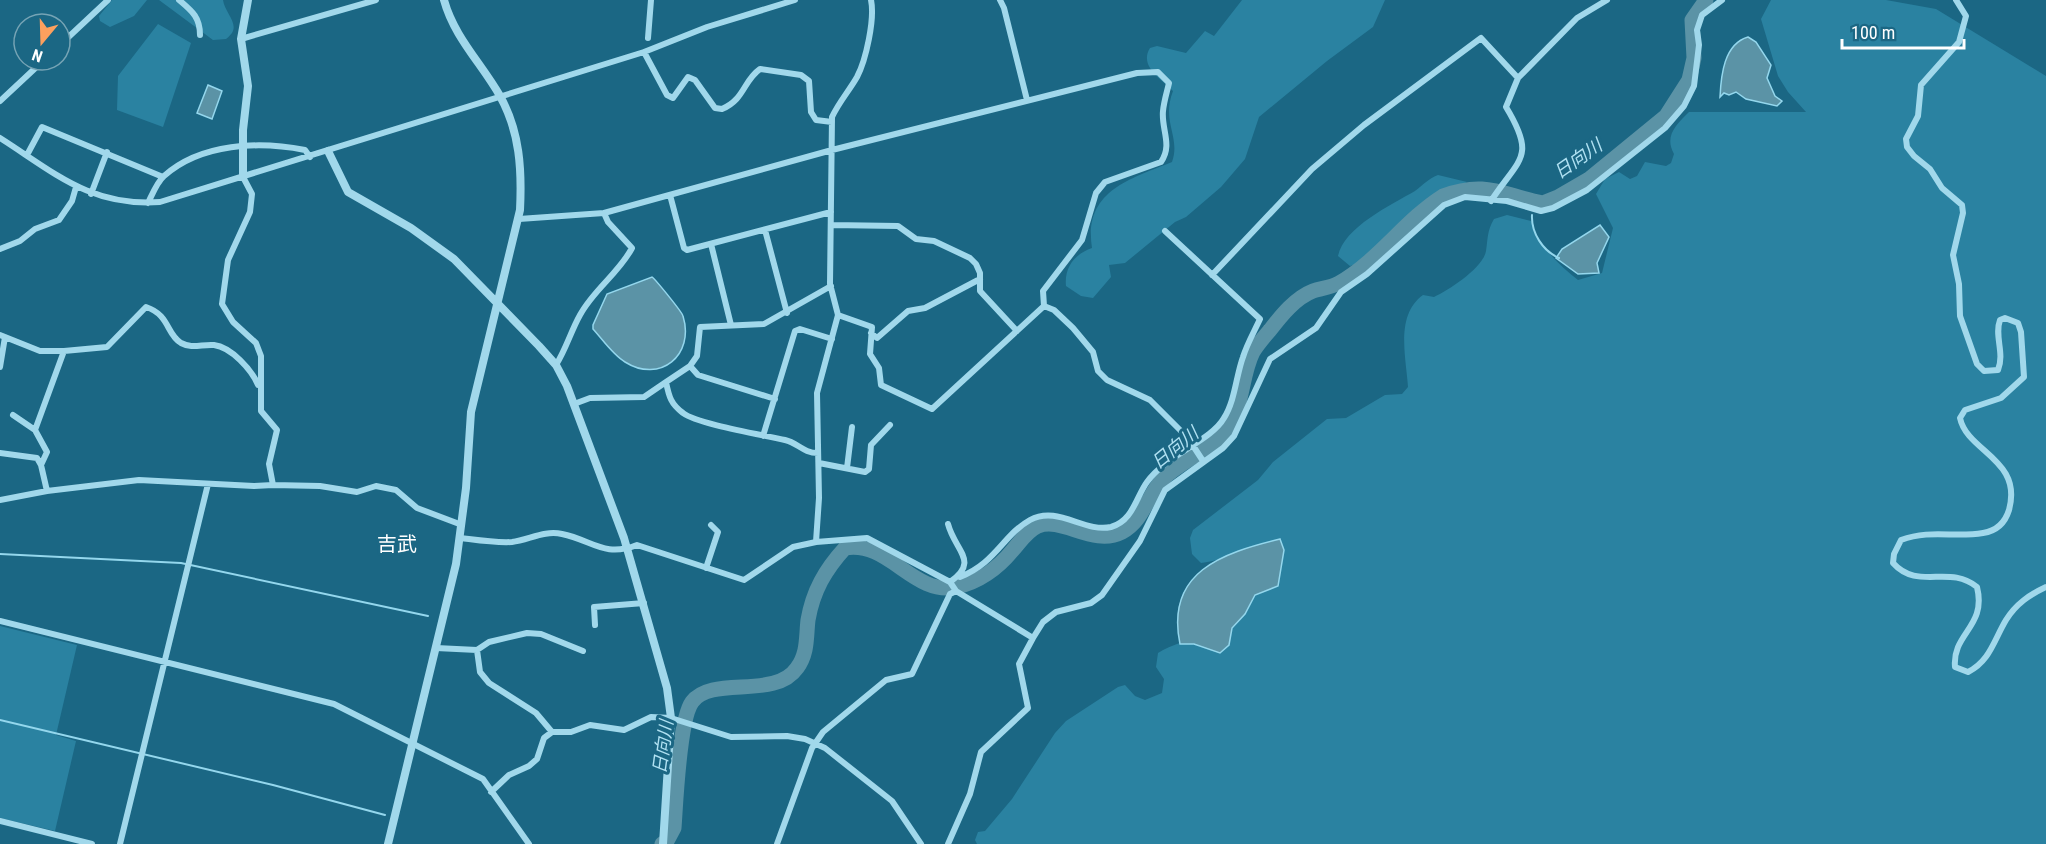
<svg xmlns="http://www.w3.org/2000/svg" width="2046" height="844" viewBox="0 0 2046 844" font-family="'Roboto Condensed','Noto Sans JP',sans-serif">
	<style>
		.green { fill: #2a82a1 }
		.water { fill: #5b93a6; stroke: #94d7ed; stroke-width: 1.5 }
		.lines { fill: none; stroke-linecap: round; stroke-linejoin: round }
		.stream { stroke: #94d7ed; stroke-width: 2 }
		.river { stroke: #5b93a6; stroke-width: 15 }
		.minor { stroke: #a1d8eb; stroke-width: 6 }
		.tertiary { stroke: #a1d8eb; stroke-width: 8 }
		.labels { text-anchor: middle; stroke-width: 6; stroke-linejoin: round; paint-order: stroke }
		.water-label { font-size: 18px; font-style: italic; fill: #b1e2f3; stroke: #1b6784 }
		.quarter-label { font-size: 20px; fill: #fff; stroke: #1b6784 }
	</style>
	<rect width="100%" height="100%" fill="#1b6784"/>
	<path class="green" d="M112 0H147L134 16 110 27 100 21 99 16Z
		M159 0H223C225 15 244 26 226 39L213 40Z
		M1242 0H1385L1373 27 1327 61 1259 117 1245 159 1221 187 1186 217 1175 222 1125 263 1109 265 1111 277 1093 298 1081 296 1066 286C1064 267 1075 254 1092 248 1083 191 1130 179 1172 162 1181 137 1161 122 1173 91 1160 78 1139 66 1150 48L1157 46 1186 53 1205 31 1214 36Z
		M1771 0H1886L1936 9 2046 76V844H977L975 840 978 832 985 831 1012 799 1055 733 1066 721 1118 687 1125 685 1135 696 1145 700 1162 693 1164 679 1156 667 1158 653C1184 636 1238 633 1251 603L1248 553C1231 554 1219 561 1201 563L1192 554 1190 538 1193 530 1258 480 1273 462 1327 419 1346 418 1385 395 1402 394 1408 387C1406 357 1395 315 1423 295L1434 297C1449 290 1483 268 1486 251 1488 238 1487 231 1494 219L1507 215 1531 221C1538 245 1559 265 1578 280L1602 273 1613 228 1596 194 1605 179 1619 172 1630 179 1637 176 1645 162 1666 166 1671 163 1674 154C1664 136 1676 125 1689 112H1806L1788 92 1778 76 1761 19Z
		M158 24 191 43 163 127 117 110 118 76Z
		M1438 175 1467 182 1438 197 1359 263 1350 266 1338 256C1344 227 1391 205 1415 191 1423 185 1428 179 1438 175Z
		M0 626 77 645 56 735 76 741 55 831 0 818Z"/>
	<path class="water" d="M1748 37 1756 42 1771 65 1767 78 1775 96 1782 101 1777 106 1746 99 1736 92 1729 95 1724 93 1720 97C1721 75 1724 44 1748 37Z
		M208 85 222 91 212 119 197 113Z
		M1600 225 1609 237 1597 263 1599 273 1578 274 1556 258 1562 249Z
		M652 277C656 280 682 312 683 316 695 355 660 384 625 362 613 355 603 340 593 329V325L607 294Z
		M1280 539 1284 550 1278 586 1255 595 1245 614 1232 628 1229 645 1220 653 1194 644H1180C1165 572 1222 553 1280 539Z"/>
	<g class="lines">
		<path class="stream" d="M1532 215C1531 233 1543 251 1559 258
			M0 554 181 563 428 616
			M0 720 273 785 385 815"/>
		<path class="river" d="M662 844 667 841 674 828C676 802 679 720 692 702 712 675 775 700 797 668 808 653 806 637 808 620 813 591 825 570 845 548 889 540 913 596 956 587 978 583 998 568 1012 551 1020 542 1027 531 1038 526 1062 516 1093 547 1122 532 1143 521 1147 496 1163 479 1183 459 1218 448 1232 422 1243 401 1242 374 1253 352 1257 345 1264 337 1270 330 1281 316 1295 298 1313 291 1321 288 1330 288 1339 283 1378 261 1405 220 1443 196 1486 180 1502 195 1543 203L1558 197 1589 179 1666 116 1689 80 1694 58 1692 20 1706 0"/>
		<path class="minor" d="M179 0C192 11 200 17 200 35
			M1000 0 1004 8 1027 100
			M1956 0 1966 16 1959 42 1921 85 1918 116 1906 139 1907 147 1914 156 1930 169 1942 188 1962 205 1963 213 1953 255 1959 284 1960 316 1977 364 1984 371 1998 370C2005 353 1994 336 2000 320L2005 318 2018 323 2021 332 2024 377 2001 398 1965 410 1960 418C1967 452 2023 459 2009 510 2005 523 1996 531 1983 533 1954 538 1931 529 1901 540L1894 554 1893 563C1918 591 1949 564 1977 587 1987 627 1952 633 1955 667L1968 672C1990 661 1994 640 2006 620 2016 604 2029 595 2046 587
			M648 38 651 0
			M241 39 376 0
			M60 45 108 0
			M644 52 707 27 795 0
			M0 101 44 60
			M0 138C55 173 91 207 160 202L644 52 667 95 673 98 688 77 695 80 715 108 722 109C745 99 743 81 760 69L801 75 809 81 811 112 816 120 832 122
			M27 155 42 127 163 177
			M91 194 107 152
			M670 195 684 248 687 250 831 212
			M1491 201C1519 158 1537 158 1506 107L1518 78 1577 18 1607 0
			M148 203C152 195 157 182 164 176 201 143 259 141 305 150L310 157
			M519 219 604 213
			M831 225 898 226 916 239 934 241 970 258 976 264 980 273V291L1017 331
			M765 230 787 313
			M711 244 731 325
			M0 249 20 241 35 229 59 220 72 201 76 187
			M1212 275 1312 169 1364 125 1481 38 1518 78
			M838 315 872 327 870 354 879 368 881 385 932 409 1044 306 1054 310 1073 328 1093 352 1098 371 1107 380 1150 400 1188 438 1203 461
			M871 333 877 338 908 311 925 308 980 279
			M0 335 40 351H64L35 430 47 452 41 465 47 491 139 480 254 486 273 485 269 464 277 430 261 411V356L256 343 233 322 222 304 228 260 250 212 252 194 243 177
			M64 351 107 347 146 307C170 315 166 334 181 343 192 349 202 344 214 345 231 347 252 370 258 385
			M556 365C566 349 571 331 580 315 594 289 619 273 632 248L608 222 604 213 832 150 1137 73 1158 72 1169 83C1167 92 1164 101 1163 111 1161 129 1173 145 1161 162L1105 182 1096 193 1082 240 1043 291 1044 306
			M690 366 697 356 700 327 764 324 831 286
			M0 367 5 337
			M666 382 690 366 698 375 775 399
			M574 404 590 398 644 397 666 382C669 397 671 404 683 413 697 424 764 435 785 440 798 443 803 453 818 453
			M13 415 35 430
			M763 436 795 331 800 329 832 339
			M0 453 37 458 41 465
			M819 463 865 472 869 469 871 445 890 425
			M847 468 852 427
			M273 485 320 486 357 492 376 486 396 490 417 508 462 525
			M0 500 47 491
			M948 524C955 551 980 561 950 582
			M461 538C477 540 495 543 512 542 529 540 544 530 562 534 592 540 604 558 637 545L744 580 793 547 816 542 867 538 950 582 956 591 1033 638 1019 664 1028 708 981 752 970 794 948 844
			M816 542 819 498 817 393 838 315 830 284 832 117C839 102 849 91 857 77 866 60 875 19 871 0
			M706 568 718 532 711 525
			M960 577C996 563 1003 535 1030 520 1058 505 1084 533 1111 527 1133 521 1136 497 1147 482 1166 455 1211 441 1224 418 1235 401 1236 376 1243 357 1247 344 1254 332 1260 319L1165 231
			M0 621 334 704 483 779 529 844
			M595 625 594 607 644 603
			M1033 638 1043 622 1056 612 1091 603 1102 595 1140 541 1165 490 1223 448 1234 436 1270 359 1316 328 1341 292 1367 274 1444 205 1465 197 1507 201 1541 211 1553 208 1587 190 1665 128 1684 106 1694 86 1699 45 1697 30 1702 15 1722 0
			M436 648 477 650 489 642 527 633 541 634 583 651
			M477 650 480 672 489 683 536 713 552 732
			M491 792 509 775 529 766 537 759 544 738 552 732H571L590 725 624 730 651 717 671 718 731 737 787 736 805 739 825 748 892 801 921 844
			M0 821 92 844
			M120 844 208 484
			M777 844 812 748 823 732 886 680 912 674 950 594 956 591"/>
		<path class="tertiary" d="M328 151 348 192 411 228 454 259 539 346 556 365 567 386 624 538 667 688 671 718 663 844
			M243 177V130L248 86 241 39 248 0
			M388 844 456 564 466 488 471 412 520 210C522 170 520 132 500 96 482 64 454 37 444 0"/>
	</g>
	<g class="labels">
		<g class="water-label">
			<text transform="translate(1578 159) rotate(-35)" y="6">日向川</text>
			<text transform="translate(1175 448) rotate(-39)" y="6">日向川</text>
			<text transform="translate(663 747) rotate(-82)" y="6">日向川</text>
		</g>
		<g class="quarter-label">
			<text x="397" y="551">吉武</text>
		</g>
	</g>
	<g transform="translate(42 42) rotate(199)"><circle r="28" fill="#1b6784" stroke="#76a4b5" stroke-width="1.5"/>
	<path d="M0-4.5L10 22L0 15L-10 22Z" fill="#fca05e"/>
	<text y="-9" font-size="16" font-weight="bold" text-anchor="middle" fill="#ffffff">N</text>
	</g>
	<path d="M1842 39v9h122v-9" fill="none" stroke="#ffffff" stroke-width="3"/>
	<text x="1851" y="39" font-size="18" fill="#ffffff" stroke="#1b6784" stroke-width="4.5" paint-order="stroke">100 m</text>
</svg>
